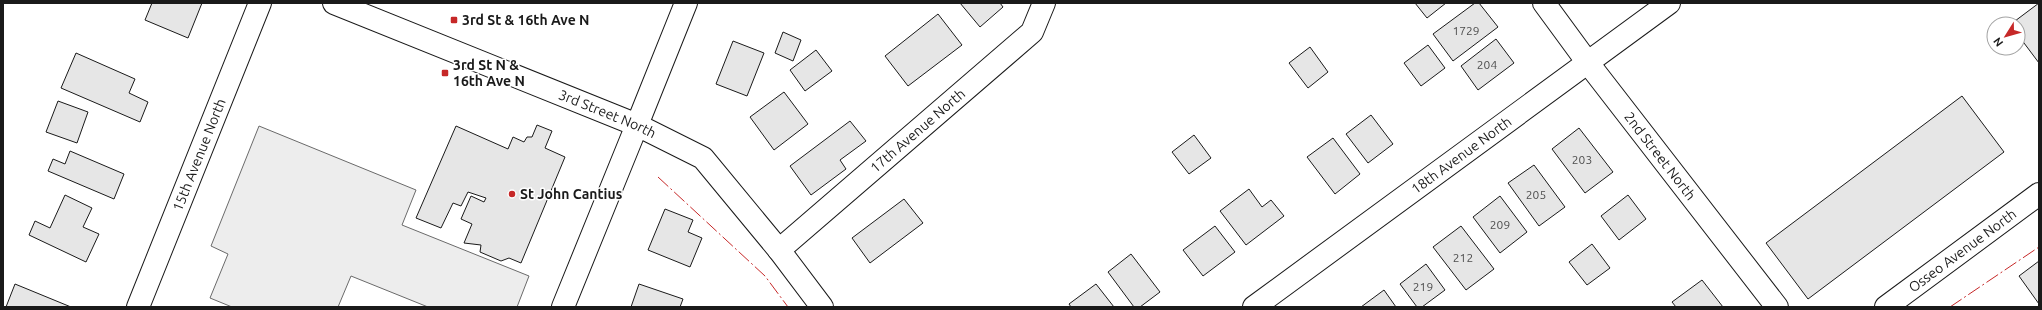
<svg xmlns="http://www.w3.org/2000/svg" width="2042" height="310" viewBox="0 0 2042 310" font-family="Ubuntu,sans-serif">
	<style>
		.built { fill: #ededed; stroke: #6a6a6a }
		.building { fill: #e6e6e6; stroke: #1a1a1a }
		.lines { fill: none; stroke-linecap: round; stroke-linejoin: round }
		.street-casing { stroke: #1a1a1a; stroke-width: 24 }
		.secondary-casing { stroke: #1a1a1a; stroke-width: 24 }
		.street { stroke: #fff; stroke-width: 22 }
		.secondary { stroke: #fff; stroke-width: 22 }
		.power { stroke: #c62828; stroke-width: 1; stroke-dasharray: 14 3 2 3; stroke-linecap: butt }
		.poi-dot { fill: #c62828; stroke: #fff; stroke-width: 1.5 }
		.labels { text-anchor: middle; stroke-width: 3; stroke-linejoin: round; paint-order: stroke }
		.number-label { font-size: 12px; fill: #4d4d4d }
		.poi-label { font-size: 14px; font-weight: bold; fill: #1a1a1a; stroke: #fff; text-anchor: start }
		.street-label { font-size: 14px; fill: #1a1a1a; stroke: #fff }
	</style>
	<rect width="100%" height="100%" fill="#fff"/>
	<path class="built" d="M259 126 416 190 402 225 529 276 517 307H428L351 276 338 307H232L210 298 228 254 211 246Z"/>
	<path class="building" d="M152 3H202L188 38 145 20Z
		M960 3H1000L1003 7 980 27Z
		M1415 3H1446L1427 18Z
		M1475 3H1479L1498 27 1453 61 1433 34Z
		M2039 3V63L2018 35V24H2011Z
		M938 14 962 45 908 86 885 56Z
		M783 32 801 40 793 61 775 53Z
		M1496 39 1514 63 1478 90 1461 66Z
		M733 41 764 53 747 96 716 84Z
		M1428 45 1445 68 1421 86 1404 63Z
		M1310 47 1328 72 1308 88 1289 63Z
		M816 50 832 71 805 91 790 70Z
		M76 53 135 79 129 93 148 102 140 122 61 88Z
		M784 92 808 124 774 150 750 117Z
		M1962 96 2004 152 1808 299 1766 243Z
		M58 101 88 112 77 143 46 132Z
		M1371 115 1393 144 1368 163 1346 134Z
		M850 121 866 141 840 160 846 169 811 195 790 166Z
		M537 125 552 131 545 148 565 157 521 263 509 258 501 261 480 252 481 245 464 243 472 224 461 219 471 196 484 202 486 198 468 192 461 206 453 203 441 228 416 218 456 126 508 149 513 137 524 142 527 137H532Z
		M1579 128 1613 172 1585 193 1552 149Z
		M1194 135 1211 158 1189 174 1172 152Z
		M1333 138 1360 174 1335 194 1307 157Z
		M70 151 124 174 114 199 48 171 53 159 65 164Z
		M1534 165 1565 207 1539 226 1508 183Z
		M1249 189 1262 207 1271 200 1284 216 1246 245 1220 211Z
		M65 195 92 208 83 227 99 234 86 262 29 235 35 221 50 228Z
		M1628 195 1646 219 1619 240 1601 216Z
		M1500 196 1527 232 1500 253 1473 217Z
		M904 199 923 223 870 263 852 238Z
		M665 209 693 220 688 232 702 238 690 267 648 250Z
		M1215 226 1235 252 1203 276 1183 250Z
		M1461 226 1494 269 1466 290 1433 247Z
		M1592 244 1610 268 1587 285 1569 262Z
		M1131 254 1160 292 1140 307H1134L1108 272Z
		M2039 261V304L2019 276Z
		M1426 264 1445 290 1422 307H1417L1400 284Z
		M1702 280 1723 307H1676L1672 302Z
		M15 284 71 307H6Z
		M639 284 683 299 680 307H631Z
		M1096 284 1114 307H1071L1069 304Z
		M1384 290 1396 307H1361Z"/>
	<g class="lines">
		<g class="street-casing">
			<g id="street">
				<path id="s1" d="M1544 3 1588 63 1777 307"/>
				<path id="s2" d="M779 250 1032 32 1044 3"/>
				<path id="s3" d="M138 307 260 3"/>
				<path d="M563 307 637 125"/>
				<path id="s4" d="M1254 307 1669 3"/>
				<path id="s5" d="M1886 307 2039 194"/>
			</g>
		</g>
		<g class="secondary-casing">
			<g id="secondary">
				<path id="s6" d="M334 3 637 125 703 158 779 250 822 307"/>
				<path d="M637 125 686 3"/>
			</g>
		</g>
		<use href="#street" class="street"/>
		<use href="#secondary" class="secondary"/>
		<path class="power" d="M658 177 765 276 788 307
			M1950 307 2039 247"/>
	</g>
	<g class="poi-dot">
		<rect x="450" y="16" width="8" height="8" rx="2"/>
		<rect x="441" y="69" width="8" height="8" rx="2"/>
		<circle cx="512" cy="194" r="4"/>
	</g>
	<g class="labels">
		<g class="number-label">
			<text x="1466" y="35">1729</text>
			<text x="1487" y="69">204</text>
			<text x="1582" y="164">203</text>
			<text x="1536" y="199">205</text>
			<text x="1500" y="229">209</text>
			<text x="1463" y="262">212</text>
			<text x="1423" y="291">219</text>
		</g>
		<g class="poi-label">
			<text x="462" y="25">3rd St &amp; 16th Ave N</text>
			<text x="453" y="70">3rd St N &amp;<tspan x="453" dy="16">16th Ave N</tspan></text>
			<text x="520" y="199">St John Cantius</text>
		</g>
		<g class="street-label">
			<text dy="5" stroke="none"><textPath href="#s6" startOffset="295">3rd Street North</textPath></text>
			<text dy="5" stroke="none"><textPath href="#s2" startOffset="183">17th Avenue North</textPath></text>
			<text dy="5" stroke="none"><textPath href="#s3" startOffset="164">15th Avenue North</textPath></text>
			<text dy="5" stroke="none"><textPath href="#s4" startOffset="257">18th Avenue North</textPath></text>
			<text dy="5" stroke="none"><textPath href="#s1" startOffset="192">2nd Street North</textPath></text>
			<text dy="5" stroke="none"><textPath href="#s5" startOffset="95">Osseo Avenue North</textPath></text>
		</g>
	</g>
	<rect width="2042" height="310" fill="none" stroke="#1a1a1a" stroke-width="8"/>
	<g transform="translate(2006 36) rotate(233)"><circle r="19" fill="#ffffff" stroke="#a3a3a3"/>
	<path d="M0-3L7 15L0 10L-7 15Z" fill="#c62828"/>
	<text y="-6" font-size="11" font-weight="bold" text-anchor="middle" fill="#1a1a1a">N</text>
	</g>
</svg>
